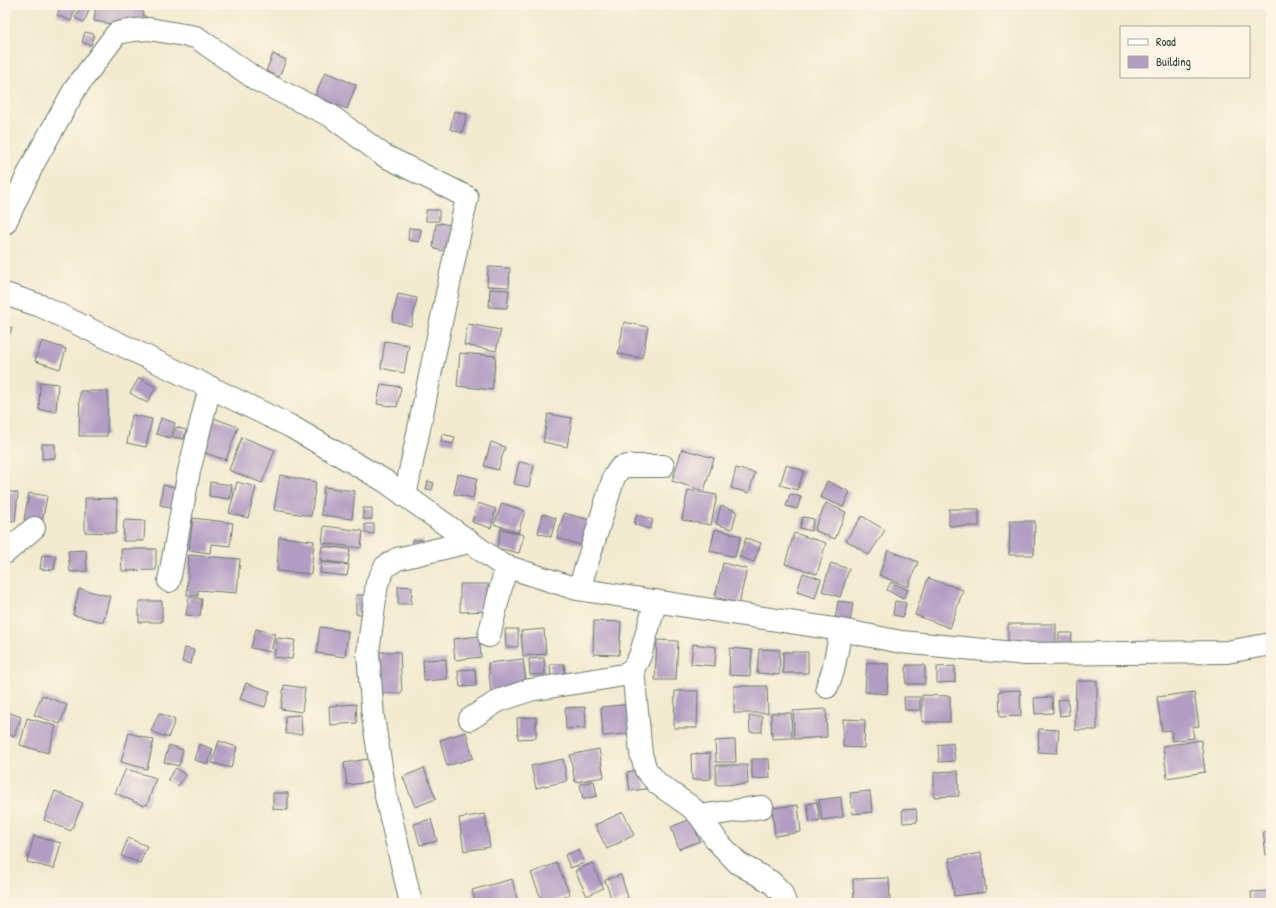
<svg xmlns="http://www.w3.org/2000/svg" width="1276" height="908" viewBox="0 0 1276 908" font-family="'Patrick Hand',sans-serif">
	<style>
		.building { fill: #b19cc3 }
		.lines { fill: none; stroke-linecap: round; stroke-linejoin: round }
		.street-casing { stroke: #687a6a; stroke-width: 24 }
		.street { stroke: #fff; stroke-width: 22 }
	</style>
	<rect width="100%" height="100%" fill="#fcf5e5"/>
	<filter id="ink" filterUnits="userSpaceOnUse"><feTurbulence type="fractalNoise" baseFrequency=".025" numOctaves="2"/><feDisplacementMap in="SourceGraphic" scale="8" xChannelSelector="R" yChannelSelector="G"/><feConvolveMatrix kernelMatrix="1 2 1 2 8 2 1 2 1" color-interpolation-filters="sRGB"/></filter>
	<filter id="wash" filterUnits="userSpaceOnUse"><feTurbulence type="fractalNoise" baseFrequency=".012" numOctaves="4" result="noise"/><feDisplacementMap in="SourceGraphic" scale="16" xChannelSelector="R" yChannelSelector="G"/><feGaussianBlur stdDeviation="0.9" result="paint"/><feColorMatrix in="noise" values="0 0 0 0 0 0 0 0 0 0 0 0 0 0 0 0 0 1.4 0 .05"/><feComposite in="paint" operator="in"/></filter>
	<g filter="url(#wash)">
		<rect width="100%" height="100%" fill="#f1eacf"/>
		<g id="blocks">
			<path class="building" d="M61 5H66L75 9 71 21 57 15Z
				M81 5 91 6 84 22 75 18Z
				M96 5H143V16H146L144 25 124 26 94 21Z
				M85 32 94 34 91 45 82 42Z
				M273 54 286 60 279 77 266 71Z
				M325 72 356 85 347 109 315 96Z
				M454 111 467 114 462 133 450 129Z
				M426 210H439V221H426Z
				M440 223 459 227 454 253 435 249V248L433 247 436 224H440Z
				M409 228 421 229 419 242 408 240Z
				M488 267 510 268 509 287 487 286Z
				M490 289 509 290 507 308 489 307Z
				M398 294 417 298 411 326 392 321Z
				M624 322 648 327 642 358 618 354Z
				M468 324 501 330 496 351 464 345Z
				M5 325 12 328 5 346Z
				M42 341 66 349 60 369 35 361Z
				M385 341 409 345 404 373 381 368Z
				M460 353 496 356 492 390 457 386Z
				M139 378 156 387 147 403 130 393Z
				M40 382 58 384 56 411 39 410Z
				M381 384 401 387 397 407 377 404Z
				M80 391H108L107 436H79Z
				M548 414 572 418 567 447 543 442Z
				M132 415 152 419 146 447 127 443Z
				M211 417 238 427 226 460 199 451Z
				M161 418 175 423 171 438 156 434Z
				M176 427 186 430 184 439 173 437Z
				M442 434 455 437 453 444 441 441Z
				M242 437 275 450 262 483 229 470Z
				M491 442 505 447 498 470 484 466Z
				M42 444H55V458L42 459Z
				M682 449 714 458 704 491 672 481Z
				M519 462 534 465 529 487 514 484Z
				M786 465 804 471 797 490 780 485Z
				M736 468 755 473 749 493 731 488Z
				M458 474 477 478 473 498 454 494Z
				M280 475 316 482 311 516 274 510Z
				M428 481 434 483 432 490 426 489Z
				M827 481 850 492 843 507 820 497Z
				M210 482 232 485 230 499 209 496Z
				M237 482 256 487 248 518 229 513Z
				M163 485 179 488 176 508 160 505Z
				M324 487 355 491 352 519 321 515Z
				M688 490 717 495 711 525 682 520Z
				M5 491 18 493 15 521 5 520Z
				M29 493 47 496 42 523 24 520Z
				M790 494 801 497 797 509 786 506Z
				M85 498 117 499 116 533 85 532Z
				M478 503 496 509 491 528 472 522Z
				M502 503 525 511 518 533 494 524Z
				M826 503 846 512 835 539 814 530Z
				M721 506 737 511 732 529 716 524Z
				M363 508H372V519H363Z
				M949 509H979V526H949Z
				M564 513 590 520 583 546 557 538Z
				M543 514 556 518 551 537 538 533Z
				M637 514 653 520 650 529 634 524Z
				M862 516 885 530 869 555 846 540Z
				M803 517 814 519 811 531 800 528Z
				M193 518 233 523 230 546 211 544 210 553 189 550Z
				M124 520 145 521 144 541H123Z
				M1010 521H1035L1034 555H1009Z
				M365 524H374V534L365 533Z
				M324 526 363 531 361 548 322 543Z
				M501 529 524 535 519 553 497 548Z
				M715 529 741 536 735 557 710 551Z
				M794 533 826 543 817 574 785 564Z
				M279 537 314 541 311 574 277 571Z
				M746 538 761 543 754 562 739 557Z
				M412 540H423L422 549H411Z
				M322 546 350 549 348 564 320 560Z
				M121 549H156V570L122 571Z
				M86 550 87 571 70 572 68 551Z
				M888 550 918 562 908 587 879 575Z
				M42 555 56 556 54 570 40 569Z
				M189 555 240 559 237 593 198 590V596L187 595Z
				M321 562 349 565 347 576 320 573Z
				M723 563 747 569 739 603 715 597Z
				M831 563 849 569 840 597 822 591Z
				M803 573 821 579 815 598 797 592Z
				M928 578 963 590 950 628 915 615Z
				M891 582 908 590 903 599 887 590Z
				M460 584H488L489 611 460 612Z
				M398 586 412 587 411 604H398Z
				M79 589 110 596 103 622 73 615Z
				M356 595H369V614H356Z
				M189 597 202 599 200 616 186 615Z
				M139 601H162V622H139Z
				M838 601 853 603 850 622 835 620Z
				M895 601 906 603 903 617 893 615Z
				M594 621 621 622 619 655 593 654Z
				M1008 624H1056V645H1008Z
				M320 627 348 631 345 657 317 653Z
				M256 629 275 634 271 652 251 648Z
				M505 629H518V647H506Z
				M544 629 546 654 523 656 521 631Z
				M1059 633H1072L1071 649 1058 648Z
				M479 636 481 657 455 660 453 639Z
				M277 638 295 640 292 659 274 657Z
				M657 640 678 641 676 680H655Z
				M693 644 716 647 715 666 691 664Z
				M185 648 194 650 191 664 182 662Z
				M730 648 752 650 750 676 729 675Z
				M759 649 780 650 779 675 757 673Z
				M380 652H400L402 693H381Z
				M783 652H808V673H783Z
				M544 658 545 674 530 675 529 659Z
				M446 659 447 679 424 681 423 660Z
				M523 659 527 689 491 693 488 663Z
				M867 662 889 664 887 694 865 692Z
				M550 664H564L565 679 551 680Z
				M906 665H925V684H906Z
				M955 666V682L937 683V667Z
				M475 669 476 686 460 687 458 670Z
				M1076 681H1097V730H1075Z
				M246 683 270 691 265 707 240 699Z
				M284 685 305 688 302 712 281 709Z
				M734 686H767L768 713H734Z
				M1020 690 1021 716 1000 717 999 691Z
				M675 691H698L697 728H674Z
				M1194 692 1199 726 1192 727 1194 738 1172 741 1171 730 1162 731 1157 697Z
				M42 695 67 705 60 724 34 715Z
				M922 695 950 696V722H922Z
				M904 697H920V710H905Z
				M1052 697 1053 713 1035 714 1034 698Z
				M1068 699 1069 715 1060 716 1058 700Z
				M356 704 357 723 330 725 329 706Z
				M632 704 635 733 603 736 601 707Z
				M585 707 586 728 566 729 565 708Z
				M826 709 827 737 794 739 793 711Z
				M5 711 21 717 14 736 5 733Z
				M159 713 175 720 168 738 151 731Z
				M771 713H791L792 738 772 739Z
				M301 715 302 734H286L285 716Z
				M749 716H762V732H750Z
				M536 717V738L518 739 517 718Z
				M27 718 56 726 48 753 20 745Z
				M843 719 865 720 864 748 843 747Z
				M1039 729 1059 730 1057 753 1038 752Z
				M466 732 473 758 447 766 440 740Z
				M129 733 154 740 147 769 121 762Z
				M735 740 736 762H716L715 741Z
				M1201 740 1205 772 1167 778 1163 746Z
				M219 741 237 747 231 768 212 763Z
				M953 743 955 761 939 762 938 745Z
				M199 744 213 749 208 764 194 760Z
				M169 745 183 750 179 766 164 762Z
				M599 749 604 777 575 782 570 755Z
				M710 753 711 779 692 780 691 754Z
				M368 759 371 782 347 785 344 763Z
				M563 759 567 781 536 788 531 766Z
				M752 759H769L770 778 752 779Z
				M716 765H747L748 784 716 785Z
				M176 768 186 775 178 786 168 779Z
				M424 768 436 799 415 807 403 777Z
				M126 769 156 778 147 805 145 804 144 806 115 793Z
				M643 769 646 789 630 791 627 772Z
				M958 771 959 796 934 797V772Z
				M594 781 597 796 583 799 580 784Z
				M55 791 83 803 71 831 44 820Z
				M870 791 872 812 853 814 850 793Z
				M273 793H288V810L273 809Z
				M841 797 843 817 822 820 819 800Z
				M817 802 820 820 810 822 807 804Z
				M798 805 801 832 775 836 772 808Z
				M916 809 917 822 903 823 902 810Z
				M623 812 634 835 607 849 595 825Z
				M485 814 490 847 464 851 459 818Z
				M431 819 437 841 420 845 414 824Z
				M691 819 700 841 679 849 671 827Z
				M1271 831V854L1266 855 1263 832Z
				M34 836 61 843 54 869 27 862Z
				M128 838 147 846 140 863 121 856Z
				M579 850 584 863 570 868 565 855Z
				M981 853 986 892 954 896 949 858Z
				M557 863 570 895 550 903H543L531 873Z
				M592 863 603 888 587 896 575 871Z
				M621 875 628 898 613 903 605 880Z
				M889 878 890 903H854L853 879Z
				M512 879 518 903H476L472 890Z
				M1270 891V903H1252L1251 892Z"/>
		</g>
	</g>
	<g filter="url(#ink)">
		<use href="#blocks" fill-opacity="0" stroke="#687a6a" stroke-width="1"/>
		<g class="lines">
			<g class="street-casing">
				<path id="street" d="M5 223 34 162 75 89 117 33 134 30 149 29 196 37 257 80 331 116 383 155 467 197 405 496
					M5 294 41 306 290 426 385 481 502 565 577 589 841 630 901 642 1025 654 1227 652 1271 644
					M5 553 34 528
					M169 581 189 471 210 387
					M579 589 614 477 620 468 628 466H663
					M489 636 506 567
					M633 669 641 754 646 770 658 784 691 807 700 816 717 841 738 863 771 882 781 892 785 903
					M827 687 833 671 841 630
					M470 719 498 701 530 690 606 678 623 675 633 669 640 656 656 601
					M700 816 762 807
					M411 903 385 792 373 717 368 653 377 583 385 567 397 559 469 542"/>
			</g>
			<use href="#street" class="street"/>
		</g>
	</g>
	<rect width="1276" height="908" fill="none" stroke="#fcf5e5" stroke-width="20"/>
	<rect x="1120" y="26" width="130" height="52" fill="#fcf5e5" stroke="#a4ab9e"/>
	<rect x="1128" y="39" width="20" height="6" fill="#ffffff" stroke="#a4ab9e"/>
	<text x="1156" y="46" font-size="12" fill="#1f3d34">Road</text>
	<rect x="1128" y="56" width="20" height="12" fill="#b19cc3" stroke="#a4ab9e"/>
	<text x="1156" y="66" font-size="12" fill="#1f3d34">Building</text>
</svg>
